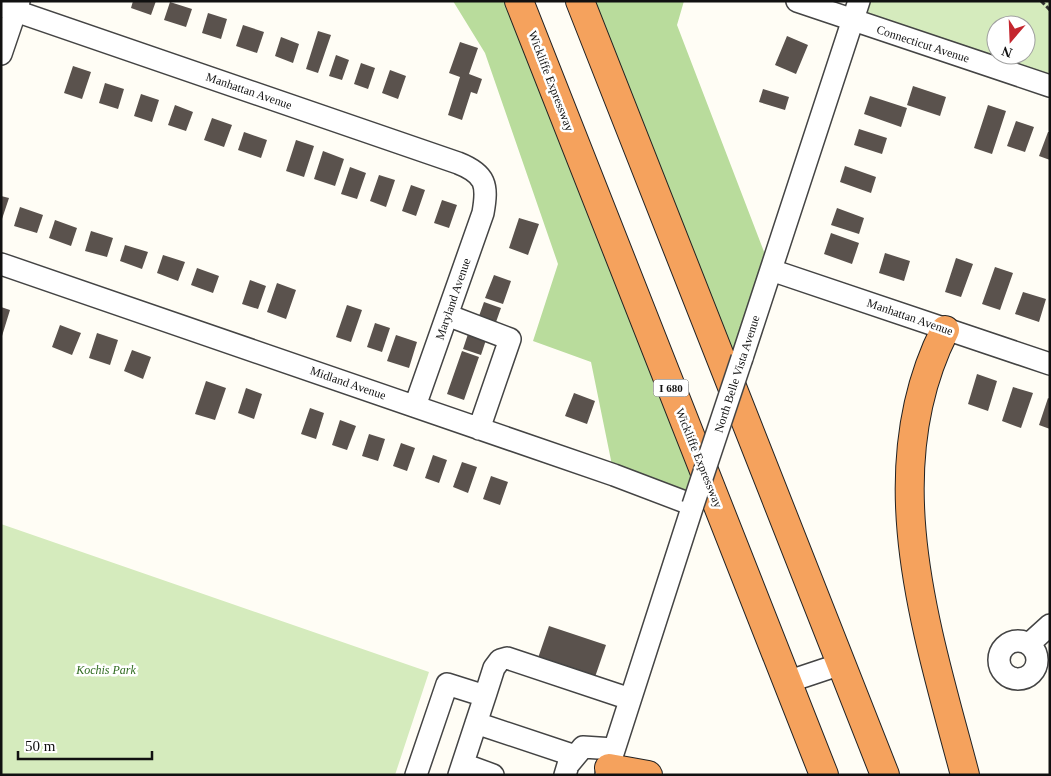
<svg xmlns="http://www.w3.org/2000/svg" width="1051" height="776" viewBox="0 0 1051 776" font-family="Georgia,serif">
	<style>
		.green { fill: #d5ebbd; fill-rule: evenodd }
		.forest { fill: #b9dc9c }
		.building { fill: #5a524d }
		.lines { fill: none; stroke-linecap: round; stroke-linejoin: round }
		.minor-casing { stroke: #444; stroke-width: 24 }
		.highway-casing { stroke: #222; stroke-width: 30 }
		.path { stroke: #333; stroke-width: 3; stroke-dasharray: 5 2.5; stroke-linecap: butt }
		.minor { stroke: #fff; stroke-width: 21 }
		.highway { stroke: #f5a25d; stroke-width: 28 }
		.minor-bridge-casing { stroke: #444; stroke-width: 24; stroke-linecap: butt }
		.minor-bridge { stroke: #fff; stroke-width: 21 }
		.labels { text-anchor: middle; stroke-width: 5; stroke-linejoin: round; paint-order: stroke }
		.shield { fill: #fff; stroke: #585858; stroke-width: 1 }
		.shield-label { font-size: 11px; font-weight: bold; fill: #111 }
		.street-label { font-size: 12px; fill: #111; stroke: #fff }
		.park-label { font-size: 12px; font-style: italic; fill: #2f6b1f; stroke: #fff }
	</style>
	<rect width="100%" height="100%" fill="#fffdf5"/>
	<path class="green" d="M859 1H1050V86L874 28ZM996 25H1026V55H996Z
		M1 524 429 672 395 775H1Z"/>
	<path class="forest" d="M453 1H519L705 474 693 505 614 475 591 362 533 341 558 264 485 53Z
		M580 1H684L677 25 771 270 733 389Z"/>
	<path class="building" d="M133 1H156L151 15 131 8Z
		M170 2 192 9 186 27 164 20Z
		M208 13 227 19 221 39 202 33Z
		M243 25 264 32 257 53 236 46Z
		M318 31 331 35 318 73 306 69Z
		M787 36 808 45 796 74 775 65Z
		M281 37 299 44 293 63 275 56Z
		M460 42 478 48 469 74 482 79 477 94 471 92 462 120 448 115 460 77 449 73Z
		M336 55 349 60 342 80 329 76Z
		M361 63 375 68 368 89 354 84Z
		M73 66 91 72 82 99 64 93Z
		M390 70 406 76 398 99 382 93Z
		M105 83 124 89 118 109 99 103Z
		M913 86 946 97 940 116 907 105Z
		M763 89 789 97 785 110 759 102Z
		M141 94 159 100 152 122 134 116Z
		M870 96 907 108 901 127 864 114Z
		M175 105 193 112 186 131 168 125Z
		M988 105 1006 111 992 154 974 148Z
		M212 118 232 125 224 147 204 140Z
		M1016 121 1034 127 1025 152 1007 146Z
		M859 129 887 138 882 154 854 145Z
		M244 132 267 140 261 158 238 150Z
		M1048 132H1050V160L1039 156Z
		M296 140 314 146 304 177 286 171Z
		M323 151 344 159 335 186 314 179Z
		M845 166 876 177 871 193 840 182Z
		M350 167 366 173 357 199 341 194Z
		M379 175 395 180 386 207 370 201Z
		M411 185 425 190 416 216 402 211Z
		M1 196 9 198 2 219H1Z
		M442 200 457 205 449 228 434 223Z
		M20 207 43 215 37 233 14 226Z
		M837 208 864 218 859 234 831 225Z
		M519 218 539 224 528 255 509 248Z
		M55 220 77 228 71 246 49 238Z
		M91 231 113 238 107 257 85 251Z
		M831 233 859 243 852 264 824 254Z
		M125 245 148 252 142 269 120 261Z
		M885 253 910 261 904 281 879 273Z
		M163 255 185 262 178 281 157 273Z
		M956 258 973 264 961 297 945 292Z
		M995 267 1013 273 1000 310 982 304Z
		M197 268 219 276 213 293 191 285Z
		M494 275 511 281 503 304 485 298Z
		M250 280 266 286 258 309 242 304Z
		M277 283 296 290 286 319 267 312Z
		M1023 292 1046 299 1039 322 1015 314Z
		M484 302 501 308 496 322 479 316Z
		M347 305 362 310 351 342 336 337Z
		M1 307 10 310 2 336H1Z
		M375 323 390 328 382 352 367 347Z
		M60 325 81 333 72 355 52 347Z
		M469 331 487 337 481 355 463 349Z
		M97 333 118 340 110 365 89 358Z
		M396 335 417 342 409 368 387 361Z
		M132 350 151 357 143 379 124 371Z
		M462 351 479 357 464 400 447 394Z
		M977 374 997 381 988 411 968 404Z
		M206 381 226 388 215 420 195 414Z
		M1013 387 1033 393 1021 428 1002 421Z
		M246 388 262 394 254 419 238 413Z
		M574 393 595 401 587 424 565 416Z
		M1048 398 1050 399V429L1039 425Z
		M310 408 324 413 316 439 301 434Z
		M340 420 356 426 347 450 332 445Z
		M369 434 385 439 378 461 362 456Z
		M401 443 415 448 407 471 393 466Z
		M433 455 447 460 439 483 425 478Z
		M462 462 477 467 468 493 453 487Z
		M491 476 508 482 500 505 483 499Z
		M549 626 606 645 595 677 538 658Z"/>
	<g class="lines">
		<g class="minor-casing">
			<path id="minor" d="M797 1 1050 86
				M1 6 458 163C486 174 488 185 483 213L415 406
				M1 54 19 1
				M1 264 614 475 693 505 606 775
				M771 270 1050 364
				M447 315 510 339 479 429
				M742 358 859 1
				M999 660a19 19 0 1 1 38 0a19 19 0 1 1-38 0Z
				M1029 644 1050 625
				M787 682 841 664
				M485 696 494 668 500 660 507 658 630 699
				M476 723 575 756
				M463 764 493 775
				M416 775 447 684 485 696 459 775
				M565 775 568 765 583 747 614 749"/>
		</g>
		<g class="highway-casing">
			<path id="highway" d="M519 1 824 775
				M580 1 885 775
				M945 330C873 472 927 631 965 775
				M609 768 648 775"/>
		</g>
		<path class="path" d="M1041 1 1050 10"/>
		<use href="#minor" class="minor"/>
		<use href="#highway" class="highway"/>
		<g class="minor-bridge-casing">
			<path id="minor-bridge" d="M693 505 742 358"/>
		</g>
		<use href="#minor-bridge" class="minor-bridge"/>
	</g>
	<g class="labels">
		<rect class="shield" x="653.5" y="379.5" width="35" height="17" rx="4"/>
		<g class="shield-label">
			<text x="671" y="392">I 680</text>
		</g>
		<g class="street-label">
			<text transform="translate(923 44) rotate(18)" y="4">Connecticut Avenue</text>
			<text transform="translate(551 81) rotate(69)" y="4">Wickliffe Expressway</text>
			<text transform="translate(249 91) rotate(19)" y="4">Manhattan Avenue</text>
			<text transform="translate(453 299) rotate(-71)" y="4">Maryland Avenue</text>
			<text transform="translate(910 317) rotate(19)" y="4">Manhattan Avenue</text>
			<text transform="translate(737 374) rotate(-72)" y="4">North Belle Vista Avenue</text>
			<text transform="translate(348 383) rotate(19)" y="4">Midland Avenue</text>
			<text transform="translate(699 458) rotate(68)" y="4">Wickliffe Expressway</text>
		</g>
		<g class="park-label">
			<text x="106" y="674">Kochis Park</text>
		</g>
	</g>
	<rect width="1051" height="776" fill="none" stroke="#111111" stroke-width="5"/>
	<g transform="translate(1011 40) rotate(199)"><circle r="24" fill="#ffffff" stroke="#a0a0a0"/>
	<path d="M0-4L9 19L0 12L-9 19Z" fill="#c4262e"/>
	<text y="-8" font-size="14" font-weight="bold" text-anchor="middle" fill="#111111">N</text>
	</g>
	<path d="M18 751v8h134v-8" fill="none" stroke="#111111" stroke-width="2.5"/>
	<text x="25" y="751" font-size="15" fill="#111111" stroke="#ffffff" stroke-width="4" paint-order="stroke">50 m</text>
</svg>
